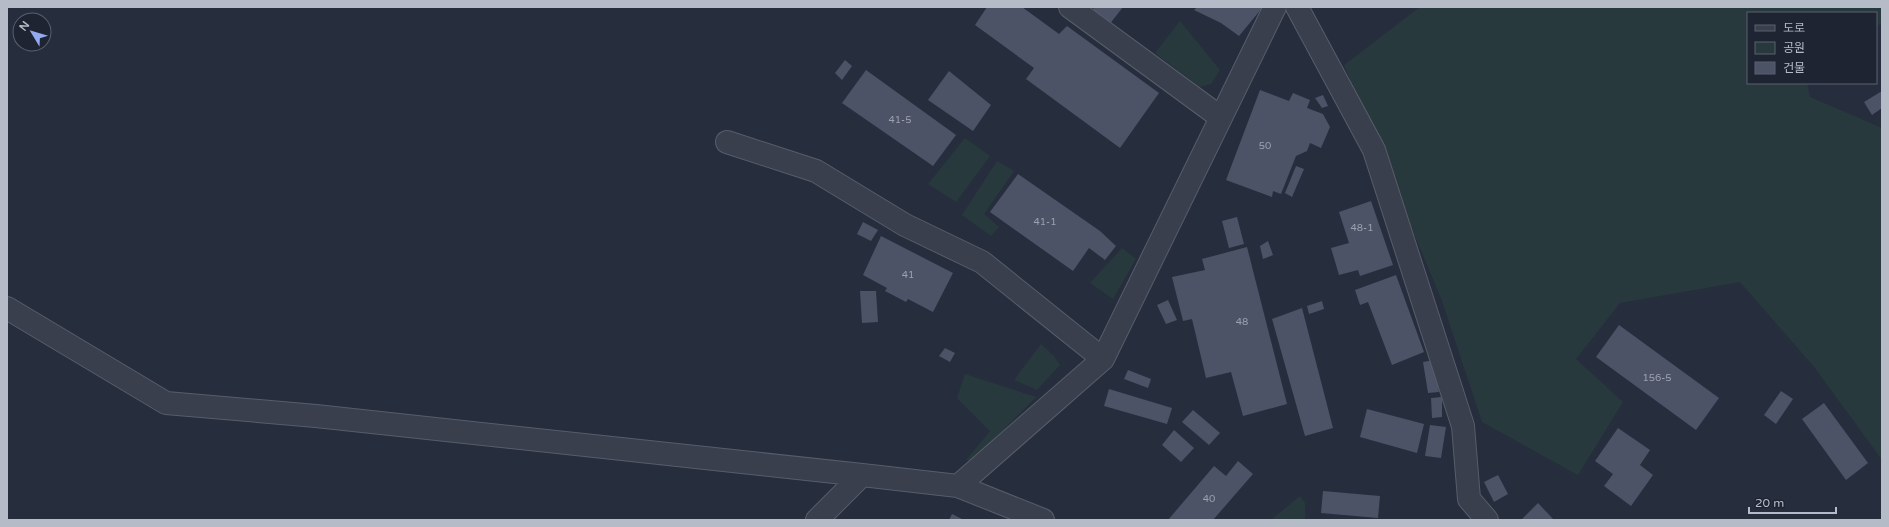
<svg xmlns="http://www.w3.org/2000/svg" width="1889" height="527" viewBox="0 0 1889 527" font-family="'Varela Round','Noto Sans KR',sans-serif">
	<style>
		.green { fill: #28393e }
		.building { fill: #4d5366 }
		.lines { fill: none; stroke-linecap: round; stroke-linejoin: round }
		.minor-casing { stroke: #585d6b; stroke-width: 24 }
		.minor { stroke: #3a3f4d; stroke-width: 22 }
		.labels { text-anchor: middle; stroke-width: 3.5; stroke-linejoin: round; paint-order: stroke }
		.number-label { font-size: 10px; fill: #9ca1b0 }
	</style>
	<rect width="100%" height="100%" fill="#262d3d"/>
	<path class="green" d="M1420 7H1882V23L1876 26V13H1748V83H1807L1810 97 1882 128V460L1815 368 1740 282 1620 303 1576 359 1623 402 1578 475 1482 422 1442 301 1344 65Z
		M1180 21 1220 70 1211 84 1200 87 1155 53Z
		M965 138 990 156 956 202 928 184Z
		M997 161 1014 171 984 214 999 227 991 236 962 215Z
		M1122 248 1136 259 1113 299 1090 283Z
		M1041 344 1054 356 1060 365 1037 390 1014 380Z
		M965 374 1036 397 972 461 966 460 990 431 957 398Z
		M1300 496 1305 503V520H1271Z"/>
	<path class="building" d="M987 7H1022L1059 34 1067 26 1159 93 1120 148 1026 79 1034 68 975 25Z
		M1095 7H1123L1109 25 1091 11Z
		M1197 7H1263L1239 36 1221 23 1194 10Z
		M845 60 852 66 842 80 835 73Z
		M866 70 956 135 933 166 842 103Z
		M949 71 991 105 973 131 928 100Z
		M1260 90 1289 101 1293 93 1310 100 1307 108 1323 114 1330 127 1321 148 1310 143 1307 151 1296 156 1281 194 1273 191 1272 197 1226 180Z
		M1882 91V108L1872 115 1864 102Z
		M1323 95 1328 106 1322 108 1315 98Z
		M1296 166 1304 169 1292 197 1285 193Z
		M1018 174 1100 231 1116 246 1105 260 1089 248 1073 271 990 212Z
		M1371 201 1393 265 1360 276 1358 270 1339 275 1331 248 1349 243 1339 212Z
		M1237 217 1244 244 1229 248 1222 221Z
		M863 222 878 230 871 241 857 234Z
		M881 236 953 273 933 312 908 299 906 302 885 291 887 288 863 275Z
		M1268 241 1273 255 1263 259 1260 246Z
		M1247 247 1287 404 1243 416 1231 372 1206 378 1192 319 1183 321 1172 277 1205 270 1202 259Z
		M1396 275 1424 352 1392 365 1368 302 1360 305 1355 290Z
		M860 291H876L878 322 862 323Z
		M1168 300 1177 320 1166 324 1157 305Z
		M1322 301 1324 309 1309 314 1307 306Z
		M1302 308 1333 428 1305 436 1272 319Z
		M1619 325 1719 398 1696 430 1596 357Z
		M945 348 955 353 950 362 939 356Z
		M1434 360 1439 392 1428 393 1423 362Z
		M1128 370 1151 379 1148 388 1124 379Z
		M1109 389 1172 408 1167 424 1104 406Z
		M1781 391 1793 399 1776 424 1764 415Z
		M1442 397V417L1432 418 1431 398Z
		M1824 403 1868 463 1846 480 1802 419Z
		M1367 409 1424 424 1417 453 1360 437Z
		M1193 410 1220 433 1209 445 1182 422Z
		M1430 425 1446 427 1441 458 1425 456Z
		M1618 428 1650 450 1640 465 1653 475 1631 506 1604 486 1613 474 1595 461Z
		M1174 430 1194 448 1181 462 1162 445Z
		M1238 461 1253 474 1213 520H1168L1214 466 1226 476Z
		M1498 475 1508 494 1494 502 1484 482Z
		M1323 491 1380 496 1378 518 1321 513Z
		M1538 503 1554 520H1521Z
		M952 514 964 520H949Z"/>
	<g class="lines">
		<g class="minor-casing">
			<path id="minor" d="M1070 7 1220 117
				M1297 7 1374 150 1463 426 1469 499 1487 520
				M727 142 816 171 905 225 982 262 1103 359
				M7 308 166 403 316 416 862 475
				M958 486 1103 359 1275 7
				M817 520 862 475 958 486 1043 520"/>
		</g>
		<use href="#minor" class="minor"/>
	</g>
	<g class="labels">
		<g class="number-label">
			<text x="900" y="123">41-5</text>
			<text x="1265" y="149">50</text>
			<text x="1045" y="225">41-1</text>
			<text x="1362" y="231">48-1</text>
			<text x="908" y="278">41</text>
			<text x="1242" y="325">48</text>
			<text x="1657" y="381">156-5</text>
			<text x="1209" y="502">40</text>
		</g>
	</g>
	<rect width="1889" height="527" fill="none" stroke="#b6bbc8" stroke-width="16"/>
	<rect x="1747" y="12" width="130" height="72" fill="#1f2432" stroke="#5b606e"/>
	<rect x="1755" y="25" width="20" height="6" fill="#3a3f4d" stroke="#5b606e"/>
	<text x="1783" y="32" font-size="12" fill="#b6bbc8">도로</text>
	<rect x="1755" y="42" width="20" height="12" fill="#28393e" stroke="#5b606e"/>
	<text x="1783" y="52" font-size="12" fill="#b6bbc8">공원</text>
	<rect x="1755" y="62" width="20" height="12" fill="#4d5366" stroke="#5b606e"/>
	<text x="1783" y="72" font-size="12" fill="#b6bbc8">건물</text>
	<g transform="translate(32 32) rotate(308)"><circle r="19" fill="#1f2432" stroke="#5b606e"/>
	<path d="M0-3L7 15L0 10L-7 15Z" fill="#93aaf0"/>
	<text y="-6" font-size="11" font-weight="bold" text-anchor="middle" fill="#b6bbc8">N</text>
	</g>
	<path d="M1749 507v6h87v-6" fill="none" stroke="#b6bbc8" stroke-width="2"/>
	<text x="1755" y="507" font-size="12" fill="#b6bbc8" stroke="#1f2432" stroke-width="3" paint-order="stroke">20 m</text>
</svg>
